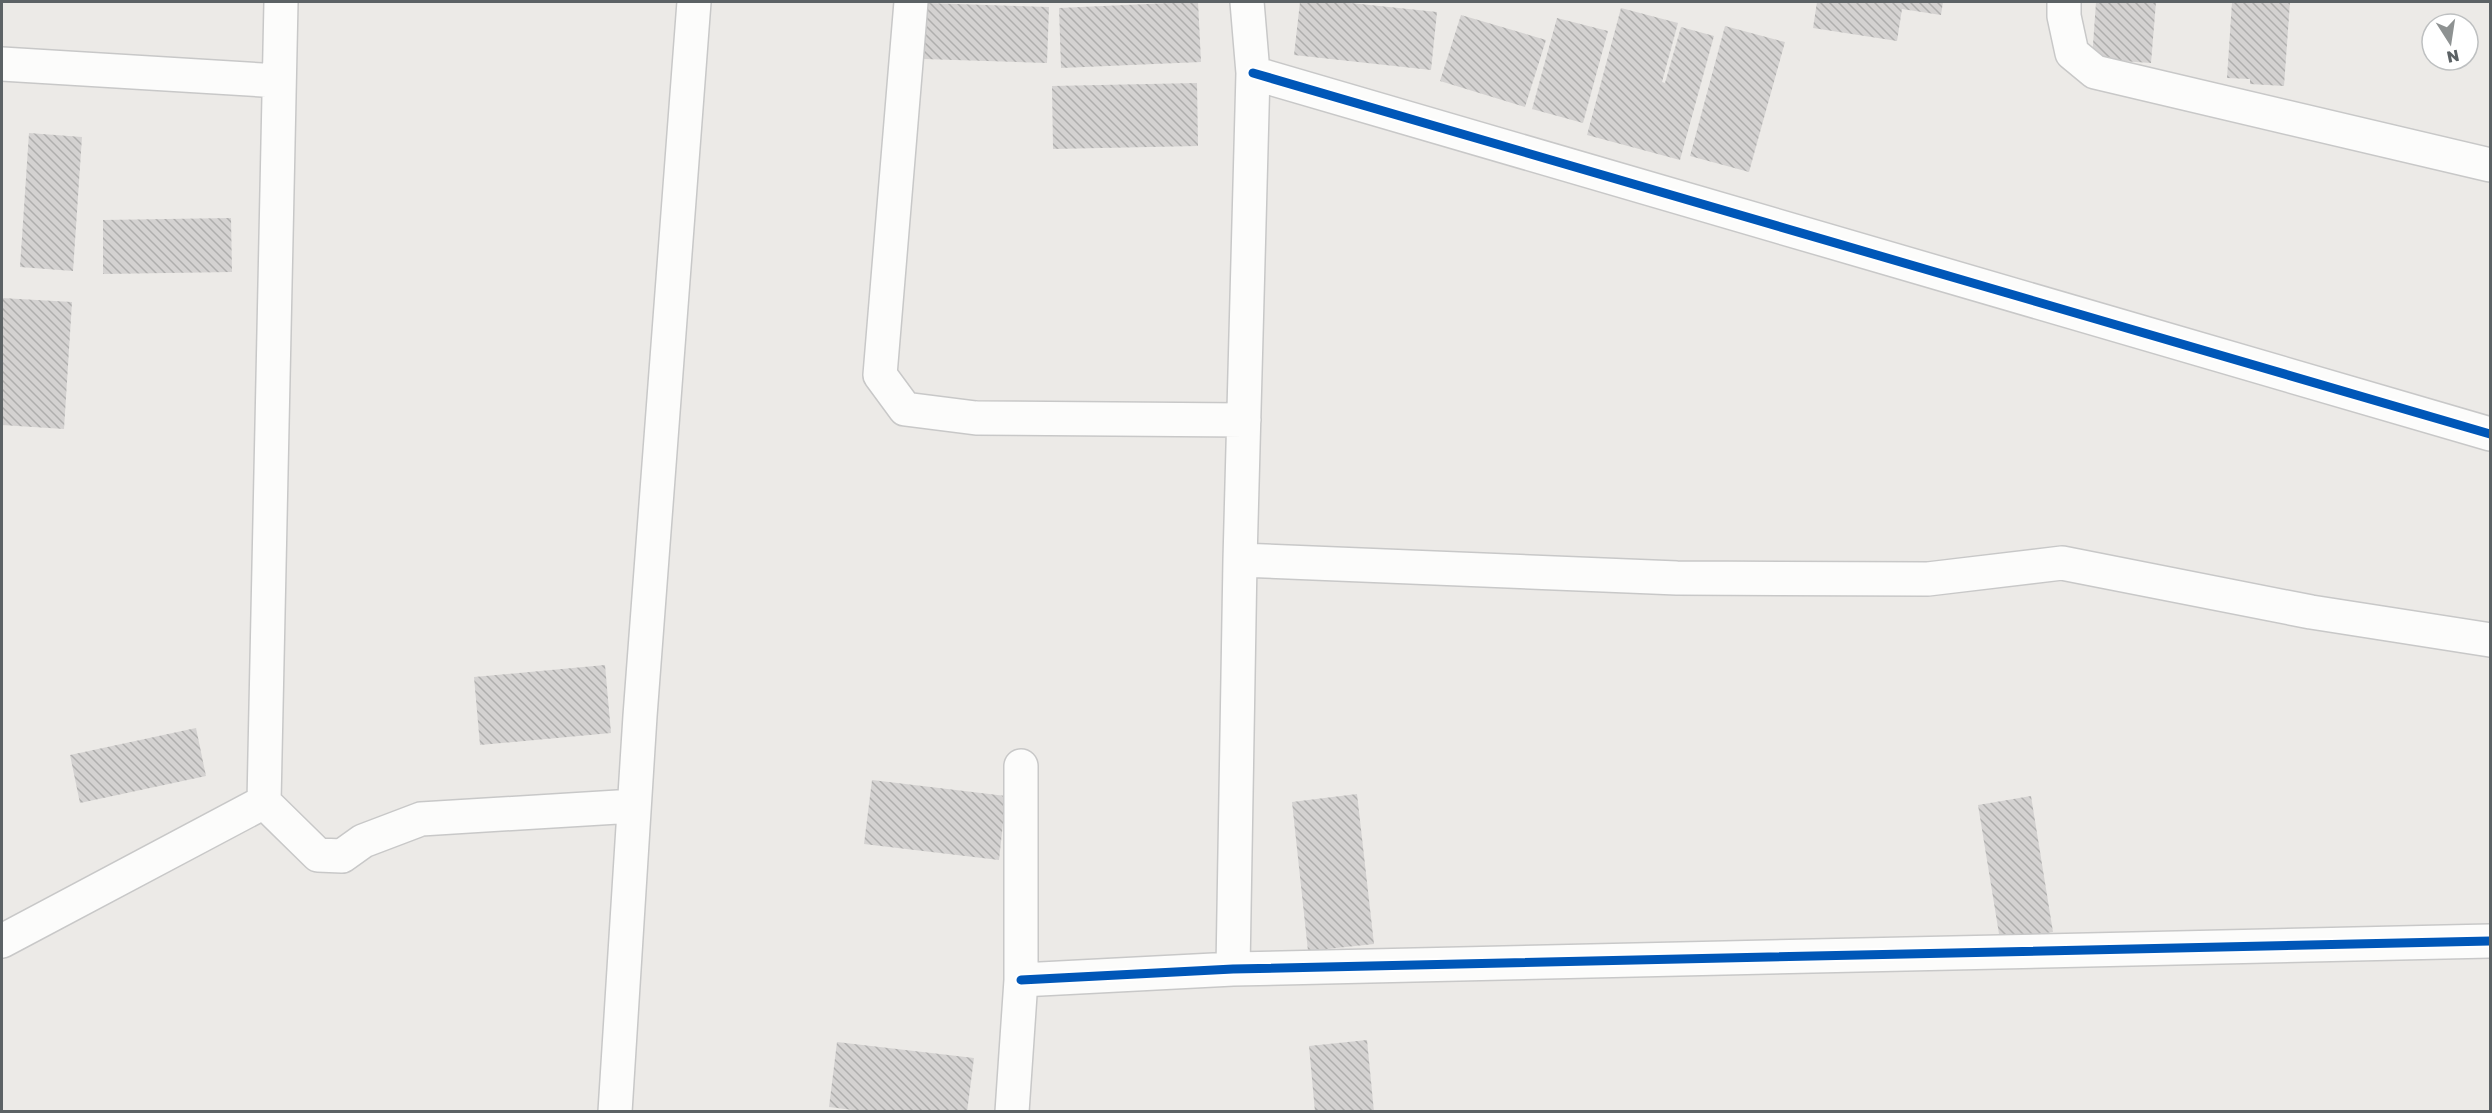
<svg xmlns="http://www.w3.org/2000/svg" width="2492" height="1113" viewBox="0 0 2492 1113" font-family="'Golos Text',sans-serif">
	<style>
		.building { fill: url(#building-back-hatch) }
		.lines { fill: none; stroke-linecap: round; stroke-linejoin: round }
		.street-casing { stroke: #c8c8c8; stroke-width: 36 }
		.street { stroke: #fcfcfb; stroke-width: 33 }
		.cycleway-casing { stroke: #fff; stroke-width: 13 }
		.cycleway { stroke: #0057b8; stroke-width: 9 }
	</style>
	<defs>
		<pattern id="building-back-hatch" width="6" height="6" patternUnits="userSpaceOnUse" patternTransform="scale(1.5)"><rect width="6" height="6" fill="#d4d2d1"/><path d="M-1 5l2 2M0 0l6 6M5-1l2 2" fill="none" stroke="#afaead"/></pattern>
	</defs>
	<rect width="100%" height="100%" fill="#eceae7"/>
	<path class="building" d="M894 2 1049 7 1047 63 892 58Z
		M1192 2H1198L1201 62 1061 68 1059 8Z
		M1300 2H1341L1437 12 1431 70 1294 55Z
		M1817 2H1943L1941 15 1902 9 1897 41 1813 28Z
		M2096 2H2156L2151 63 2092 59Z
		M2232 2H2290L2284 86 2250 84V79L2227 78Z
		M1621 8 1678 23 1662 82 1665 83 1681 27 1714 36 1680 160 1587 135Z
		M1461 15 1546 40 1525 107 1440 81Z
		M1557 18 1608 31 1583 123 1532 109Z
		M1725 26 1785 42 1749 172 1690 156Z
		M1197 83 1198 146 1053 149 1052 86Z
		M29 133 82 137 73 271 20 267Z
		M231 218 232 272 103 274V220Z
		M2 298 72 302 64 429 2 425Z
		M605 665 611 733 480 745 474 677Z
		M196 728 206 776 80 803 70 755Z
		M872 780 1006 796 999 860 864 844Z
		M1357 794 1374 944 1308 951 1292 802Z
		M2031 796 2053 932 2000 940 1978 805Z
		M1367 1040 1374 1112H1315L1309 1046Z
		M837 1042 974 1058 967 1112H869L829 1107Z"/>
	<g class="lines">
		<g class="street-casing">
			<path id="street" d="M911 2 880 375 905 409 976 418 1244 420
				M2064 2V16L2072 53 2095 72 2490 165
				M2 64 279 81
				M1253 73 2490 434
				M1240 560 1677 578 1928 579 2062 563 2311 612 2490 640
				M264 802 318 855 342 856 363 841 421 819 634 806
				M2 941 264 802 281 2
				M1233 969 1240 560 1253 73 1247 2
				M1021 980 1233 969 2490 941
				M615 1112 640 716 694 2
				M1012 1112 1021 980V766"/>
		</g>
		<use href="#street" class="street"/>
		<g class="cycleway-casing">
			<path id="cycleway" d="M1253 73 2490 434
				M1021 980 1233 969 2490 941"/>
		</g>
		<use href="#cycleway" class="cycleway"/>
	</g>
	<rect width="2492" height="1113" fill="none" stroke="#5c6265" stroke-width="6"/>
	<g transform="translate(2450 42) rotate(168)"><circle r="28" fill="#ffffff" stroke="#bec0c1" stroke-width="1.5"/>
	<path d="M0-4.5L10 22L0 15L-10 22Z" fill="#8e9292"/>
	<text y="-9" font-size="16" font-weight="bold" text-anchor="middle" fill="#5c6265">N</text>
	</g>
</svg>
